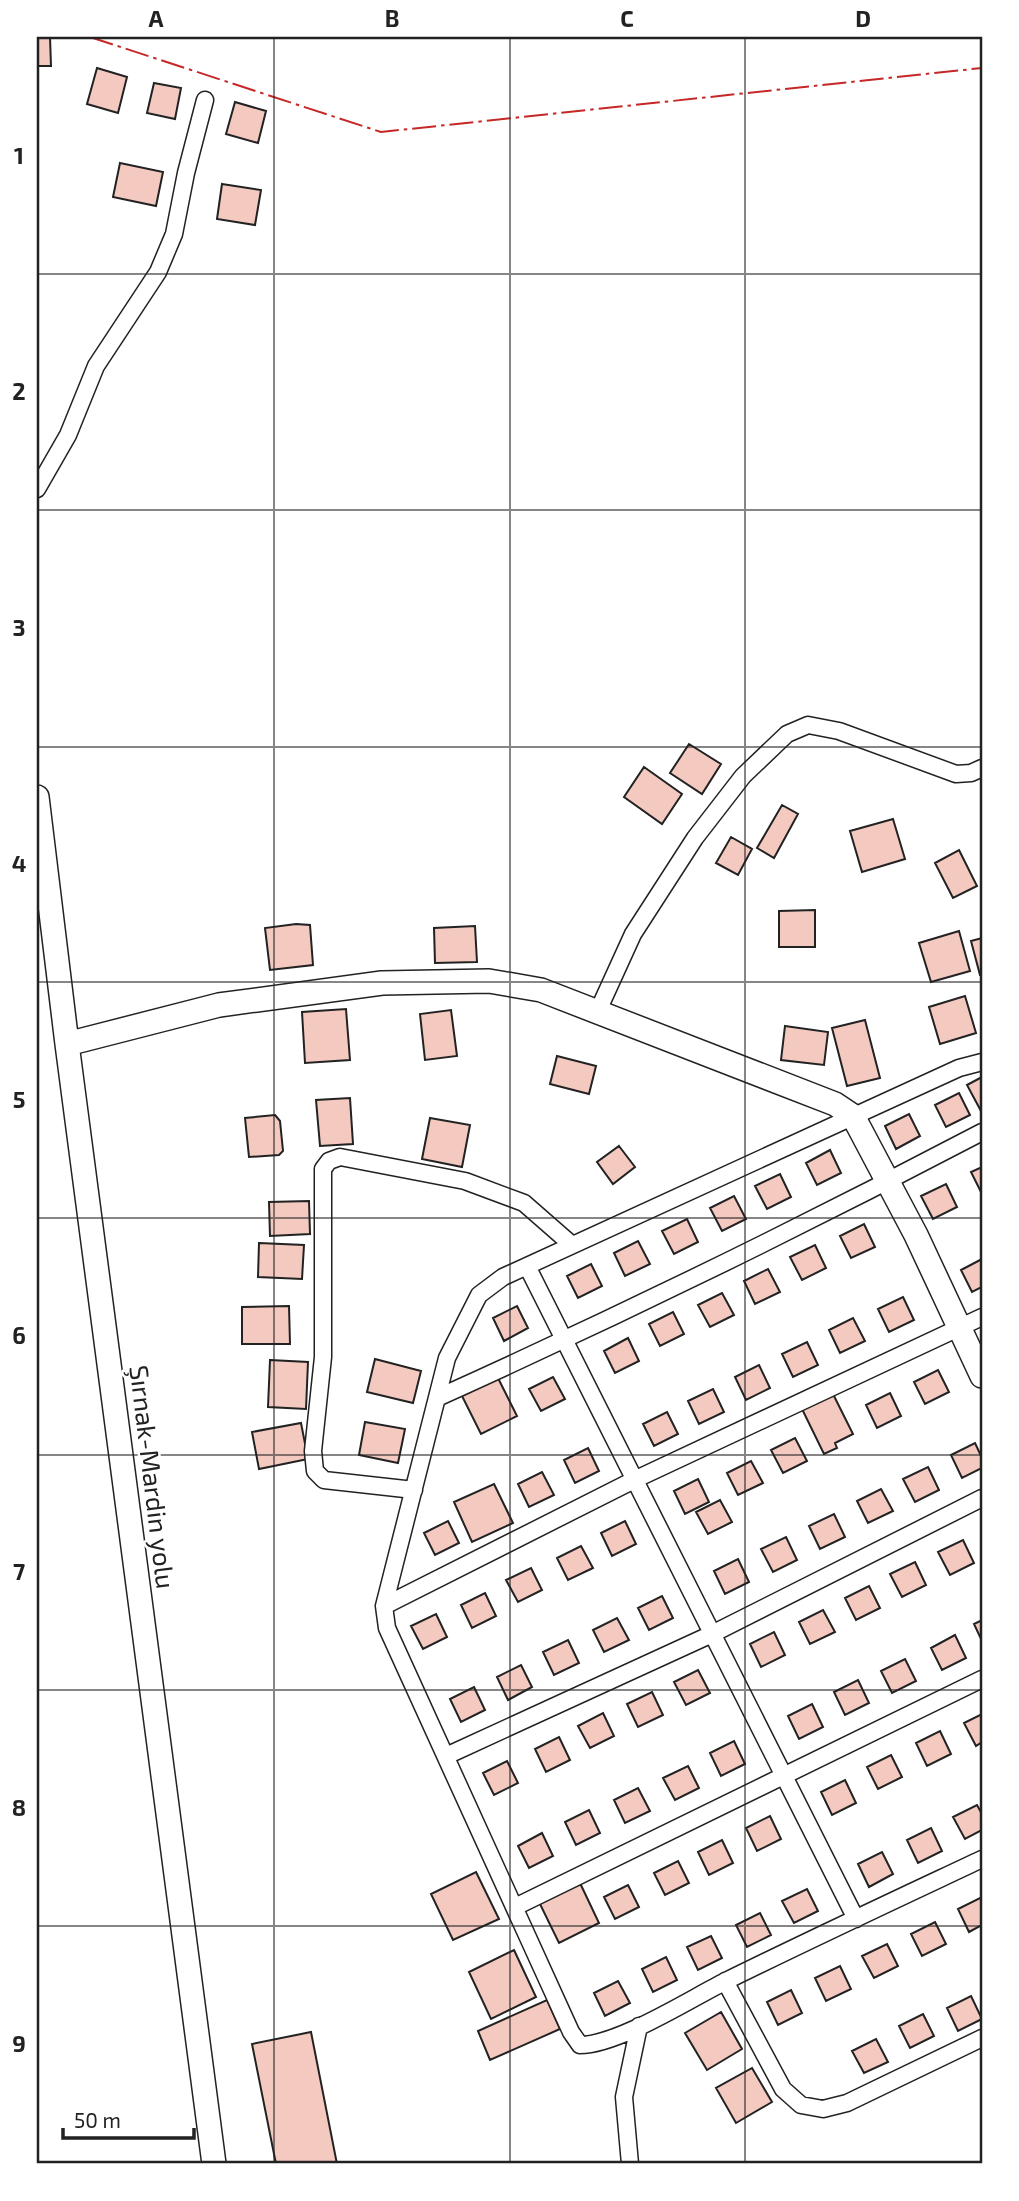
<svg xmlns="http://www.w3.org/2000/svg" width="1019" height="2201" viewBox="0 0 1019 2201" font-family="'Exo 2',sans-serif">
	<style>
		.building { fill: #f3c9c0; stroke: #222; stroke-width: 2 }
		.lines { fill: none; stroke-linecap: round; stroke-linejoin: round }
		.street-casing { stroke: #222; stroke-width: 19 }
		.secondary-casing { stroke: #222; stroke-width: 26 }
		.street { stroke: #fff; stroke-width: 16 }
		.secondary { stroke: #fff; stroke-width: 23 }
		.power { stroke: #c62828; stroke-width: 2; stroke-dasharray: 24 5 3.5 5; stroke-linecap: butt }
		.grid { fill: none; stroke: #222; stroke-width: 2; stroke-opacity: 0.55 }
		.labels { text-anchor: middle; stroke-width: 5; stroke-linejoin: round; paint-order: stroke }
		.street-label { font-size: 26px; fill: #222; stroke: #fff }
		.neatline { fill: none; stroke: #222; stroke-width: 2.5 }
		.grid-label { font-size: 23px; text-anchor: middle; font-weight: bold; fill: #222 }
	</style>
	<rect width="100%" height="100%" fill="#fff"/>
	<path class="building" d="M37 37H50L51 66H37Z
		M97 68 127 77 118 113 87 104Z
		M154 83 181 88 175 119 147 113Z
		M235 102 266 111 258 143 226 134Z
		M120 163 163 172 156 206 113 197Z
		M222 184 261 190 255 225 217 219Z
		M689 744 721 764 702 794 670 773Z
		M644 767 682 794 662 824 624 797Z
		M782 805 798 814 774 858 757 848Z
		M893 819 905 859 862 872 850 831Z
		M731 837 752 849 738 875 716 863Z
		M959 850 977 886 953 898 935 863Z
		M815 910V947H779V911Z
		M296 924 310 925 313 965 270 970 265 928Z
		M475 926 477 962 435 963 434 928Z
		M959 931 970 971 931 982 919 943Z
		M982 938V975H980L971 941Z
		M965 996 976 1033 940 1044 929 1007Z
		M346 1009 350 1060 305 1063 302 1012Z
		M451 1010 457 1056 425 1060 420 1014Z
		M865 1020 880 1078 847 1086 832 1028Z
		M785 1026 828 1032 824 1065 781 1060Z
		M557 1056 596 1066 589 1094 550 1084Z
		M982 1077V1110L981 1111 967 1085Z
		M959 1093 970 1115 946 1127 935 1105Z
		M350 1098 353 1144 320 1146 316 1100Z
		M909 1114 920 1136 896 1149 885 1126Z
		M275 1115 280 1121 283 1151 279 1155 249 1157 245 1118Z
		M430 1118 470 1125 462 1167 422 1159Z
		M619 1146 635 1167 613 1184 597 1162Z
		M830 1150 841 1173 817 1185 806 1163Z
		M982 1167V1194L971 1172Z
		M780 1174 791 1197 767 1209 755 1186Z
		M946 1184 957 1207 933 1219 921 1196Z
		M734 1196 746 1219 722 1231 710 1208Z
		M309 1201 310 1234 270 1236 269 1202Z
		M687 1219 698 1242 674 1254 662 1231Z
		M864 1224 875 1247 851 1258 840 1236Z
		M638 1241 650 1264 625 1276 614 1253Z
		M259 1243 304 1245 302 1279 258 1277Z
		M815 1245 826 1268 802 1280 790 1257Z
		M982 1259V1287L972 1292 961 1270Z
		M591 1264 602 1286 578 1298 567 1276Z
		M768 1269 780 1292 755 1304 744 1281Z
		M722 1293 734 1315 710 1327 698 1305Z
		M903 1297 914 1320 889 1332 878 1309Z
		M289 1306 290 1344H242V1307Z
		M517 1306 528 1328 504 1341 493 1318Z
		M673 1312 684 1334 660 1346 649 1324Z
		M853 1318 865 1341 840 1353 829 1330Z
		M628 1338 639 1361 615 1373 604 1351Z
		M807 1342 818 1365 793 1377 782 1354Z
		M375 1359 421 1371 413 1403 367 1392Z
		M270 1360 308 1362 306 1409 268 1407Z
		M759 1365 770 1388 746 1400 735 1377Z
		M938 1370 949 1392 925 1404 914 1382Z
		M553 1377 565 1399 541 1411 529 1389Z
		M498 1378 517 1416 481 1434 462 1396Z
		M713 1389 724 1412 699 1424 688 1401Z
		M890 1393 901 1416 877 1428 866 1405Z
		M833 1394 853 1434 835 1443 837 1448 824 1454 802 1409Z
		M667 1412 678 1434 654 1446 643 1424Z
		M365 1422 405 1429 398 1463 359 1455Z
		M301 1423 308 1459 259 1469 252 1432Z
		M795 1438 807 1461 783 1473 771 1450Z
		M975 1443 982 1458V1468L962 1478 951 1455Z
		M588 1448 599 1471 575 1483 564 1460Z
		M751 1461 763 1483 738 1495 727 1473Z
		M928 1467 939 1490 915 1502 903 1479Z
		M542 1472 554 1495 529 1507 518 1484Z
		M698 1479 709 1502 685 1514 674 1491Z
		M494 1484 513 1523 472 1542 454 1502Z
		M881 1489 893 1511 868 1523 857 1501Z
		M720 1500 732 1522 708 1534 696 1512Z
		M834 1514 845 1537 820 1549 809 1526Z
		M448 1521 459 1543 435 1555 424 1533Z
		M625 1521 636 1544 612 1556 601 1533Z
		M786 1537 797 1560 773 1572 761 1549Z
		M963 1540 974 1563 950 1575 938 1552Z
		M581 1546 593 1568 568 1580 557 1558Z
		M738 1559 749 1582 725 1594 714 1571Z
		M915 1562 926 1585 902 1597 890 1574Z
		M531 1568 542 1590 518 1602 506 1580Z
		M869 1586 880 1608 856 1620 845 1598Z
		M485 1593 496 1616 472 1628 461 1605Z
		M662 1596 673 1618 649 1630 638 1608Z
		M823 1610 835 1632 810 1644 799 1622Z
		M436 1614 447 1637 423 1649 411 1626Z
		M617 1618 629 1640 604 1652 593 1630Z
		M982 1620V1641L974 1624Z
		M774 1632 785 1655 761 1667 750 1644Z
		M955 1635 966 1658 942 1670 931 1648Z
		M568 1640 579 1663 554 1675 543 1652Z
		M905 1659 916 1681 892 1693 881 1671Z
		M521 1665 532 1687 508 1700 497 1677Z
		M698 1670 710 1693 686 1705 674 1682Z
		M858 1680 869 1703 845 1715 834 1692Z
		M474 1687 485 1710 461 1722 450 1699Z
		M652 1692 663 1715 638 1727 627 1704Z
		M812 1704 823 1727 799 1739 788 1716Z
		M603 1713 614 1736 590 1748 578 1726Z
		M982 1714V1742L976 1746 964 1723Z
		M940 1731 951 1754 927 1766 916 1743Z
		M559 1737 570 1760 546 1772 535 1749Z
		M734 1741 745 1764 721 1776 710 1753Z
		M891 1755 902 1777 878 1789 867 1767Z
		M507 1761 518 1783 494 1795 483 1773Z
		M688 1766 699 1788 675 1800 663 1778Z
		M845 1780 856 1803 832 1815 821 1792Z
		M638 1788 650 1811 625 1823 614 1800Z
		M977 1805 982 1814V1830L965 1839 953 1817Z
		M589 1810 600 1833 576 1845 565 1822Z
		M770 1816 781 1839 757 1851 746 1828Z
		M931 1828 942 1851 918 1863 907 1840Z
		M542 1833 553 1856 529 1868 518 1846Z
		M722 1840 733 1863 709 1875 698 1852Z
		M882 1852 893 1874 869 1887 858 1864Z
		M678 1861 689 1883 665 1895 654 1873Z
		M476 1872 499 1919 453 1940 431 1894Z
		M580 1883 599 1923 559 1943 539 1902Z
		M628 1885 639 1907 615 1919 604 1897Z
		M807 1889 818 1911 794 1923 782 1901Z
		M982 1897V1925L969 1932 958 1909Z
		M760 1913 771 1935 747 1947 736 1925Z
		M935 1922 946 1944 922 1956 911 1934Z
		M711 1936 722 1958 698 1970 687 1947Z
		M887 1944 898 1966 874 1978 862 1956Z
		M514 1950 536 1997 491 2019 469 1972Z
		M666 1957 677 1980 653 1992 642 1969Z
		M840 1966 851 1989 826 2001 815 1978Z
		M618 1981 630 2003 605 2016 594 1993Z
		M791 1990 802 2013 778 2025 767 2002Z
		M971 1996 982 2019 958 2031 947 2008Z
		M547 2000 560 2029 490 2060 478 2031Z
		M721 2012 742 2049 707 2070 685 2033Z
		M923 2014 934 2036 910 2048 899 2026Z
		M311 2032 337 2164H276L252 2044Z
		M876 2039 888 2062 864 2073 852 2051Z
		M752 2068 772 2102 736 2123 716 2088Z"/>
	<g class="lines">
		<g class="street-casing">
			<path id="street" d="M37 489 68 435 96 366 158 272 174 234 186 173 205 100
				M597 1013 633 934 695 838 743 776 787 734 808 725 839 731 956 774 971 773 982 768
				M982 1062 959 1068 503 1277 479 1295 447 1358 384 1606 387 1628 571 2032 580 2045C618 2045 690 1999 726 1981 811 1939 897 1899 982 1859
				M527 1266 856 1919
				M437 1398C621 1315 803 1226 982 1132
				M414 1490 324 1480 315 1471 313 1451 323 1357V1169L329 1161 340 1157 465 1181 524 1203 572 1245
				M384 1606 634 1480 982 1317
				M446 1756 712 1634 982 1498
				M515 1907 982 1679
				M725 1981 783 2089 801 2105 823 2109 847 2103 982 2038
				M630 2164 624 2097 639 2026"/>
		</g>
		<g class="secondary-casing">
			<path id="secondary" d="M37 797 67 1044 214 2164
				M67 1044 219 1005 382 983 489 981 541 990 835 1104 853 1116 916 1235 982 1376"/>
		</g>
		<use href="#street" class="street"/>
		<use href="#secondary" class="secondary"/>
		<path class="power" d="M90 37 381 132 982 68"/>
	</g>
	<path class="grid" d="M274 37V2164M510 37V2164M745 37V2164M37 274H982M37 510H982M37 747H982M37 982H982M37 1218H982M37 1455H982M37 1690H982M37 1926H982"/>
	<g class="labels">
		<g class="street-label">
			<text transform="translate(152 1477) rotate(83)" y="9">Şırnak-Mardin yolu</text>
		</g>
	</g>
	<rect width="1019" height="2201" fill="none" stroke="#ffffff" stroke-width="77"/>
	<path d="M63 2128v10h131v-10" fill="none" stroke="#222222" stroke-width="3.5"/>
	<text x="74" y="2128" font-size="21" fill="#222222" stroke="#ffffff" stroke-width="5" paint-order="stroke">50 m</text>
	<rect x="38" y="38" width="943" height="2124" class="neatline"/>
	<g class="grid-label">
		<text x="156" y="27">A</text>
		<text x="392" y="27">B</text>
		<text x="627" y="27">C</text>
		<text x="863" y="27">D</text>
		<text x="19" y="164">1</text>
		<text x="19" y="400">2</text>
		<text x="19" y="636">3</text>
		<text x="19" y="872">4</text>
		<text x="19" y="1108">5</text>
		<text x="19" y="1344">6</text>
		<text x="19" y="1580">7</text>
		<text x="19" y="1816">8</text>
		<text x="19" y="2052">9</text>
	</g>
</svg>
